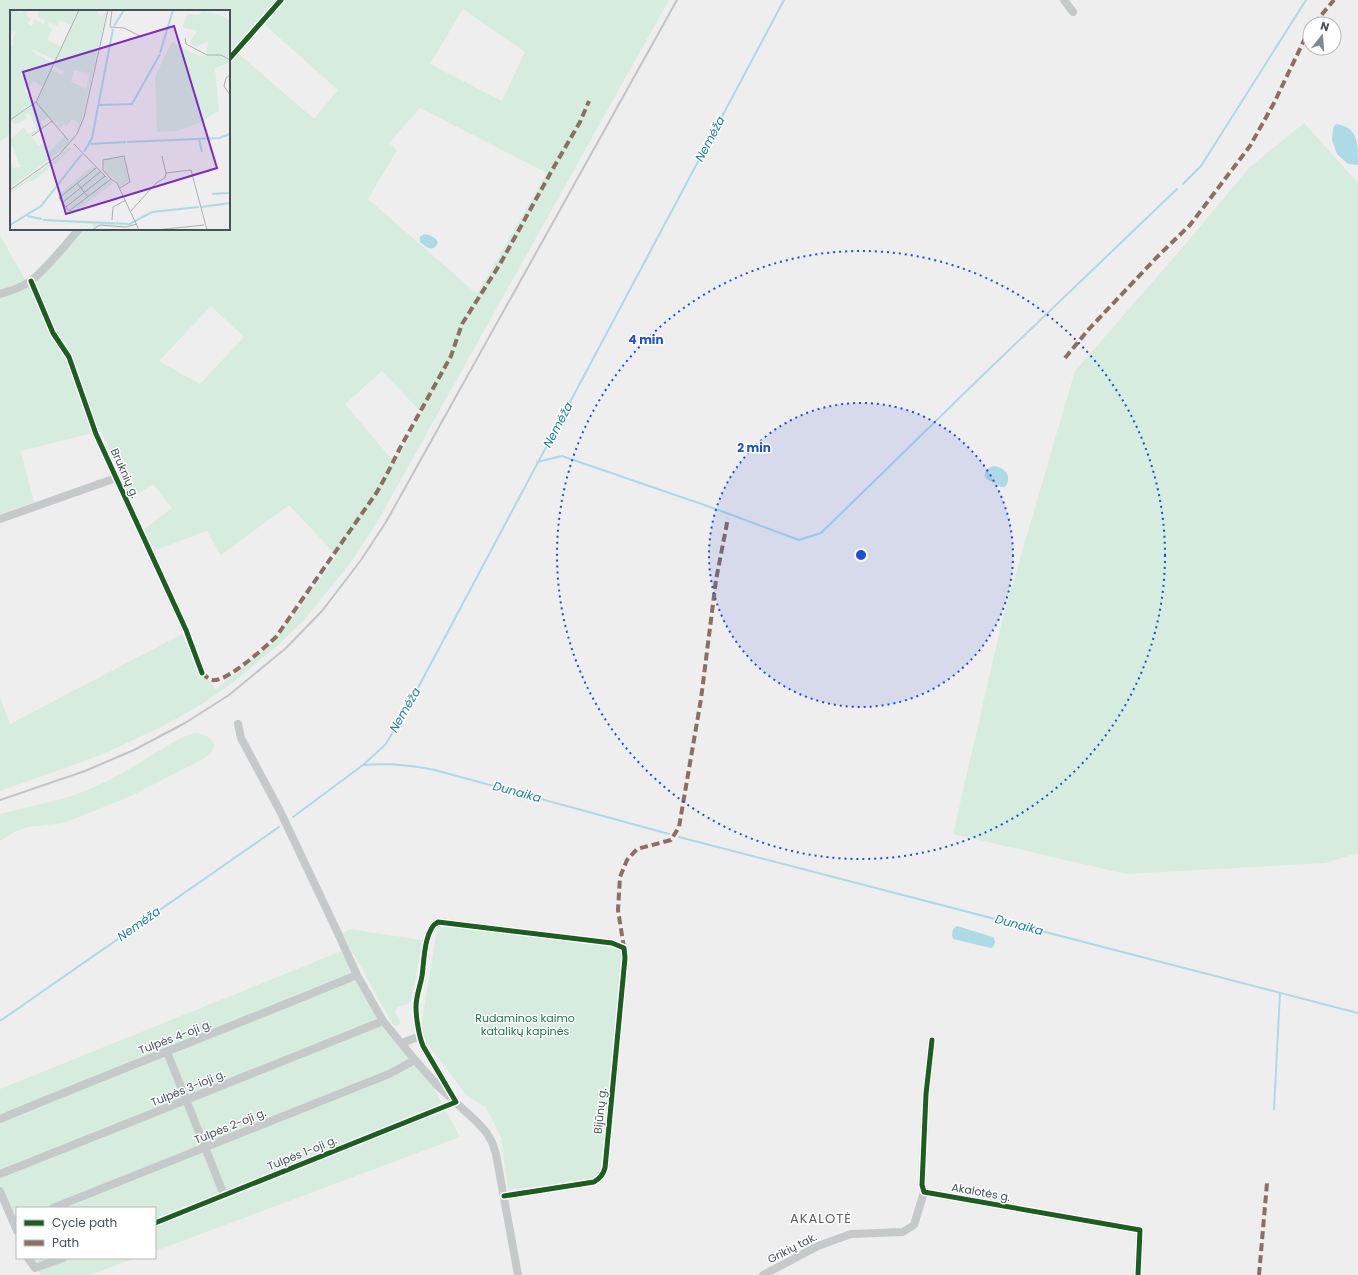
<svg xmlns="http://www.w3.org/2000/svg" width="1358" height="1275" viewBox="0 0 1358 1275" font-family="Poppins,sans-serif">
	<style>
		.green { fill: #d5ecde; fill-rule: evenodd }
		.water { fill: #acdae6 }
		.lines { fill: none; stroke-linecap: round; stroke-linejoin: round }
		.stream { stroke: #acdae6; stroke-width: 2 }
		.minor { stroke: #c6c9ca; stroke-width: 8 }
		.rail { stroke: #c2c4c5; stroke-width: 2 }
		.quiet { stroke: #8d6e63; stroke-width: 4; stroke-dasharray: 8 4; stroke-linecap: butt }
		.cycleway-casing { stroke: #fff; stroke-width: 8 }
		.cycleway { stroke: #1b5e20; stroke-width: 5 }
		.ring { fill: none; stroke: #1d4ed8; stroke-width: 2; stroke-dasharray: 2 4 }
		.labels { text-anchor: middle; stroke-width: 3; stroke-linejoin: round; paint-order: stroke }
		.street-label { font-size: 11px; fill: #475159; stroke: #fff }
		.park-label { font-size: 11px; fill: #1f7349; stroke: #fff }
		.water-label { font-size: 12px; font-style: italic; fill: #1a7f99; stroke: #fff }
		.quarter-label { font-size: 13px; letter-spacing: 1px; fill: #5b5e61; stroke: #fff }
		.inset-river { fill: none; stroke: #acdae6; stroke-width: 2 }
		.inset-road { fill: none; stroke: #acafb2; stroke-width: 1 }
		.view { fill: #7b2cbf; fill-opacity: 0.15; stroke: #7b2cbf; stroke-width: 2 }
		.inset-edge { fill: none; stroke: #475159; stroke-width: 2 }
		.centre { fill: #1d4ed8; stroke: #fff; stroke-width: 2 }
		.ring-label { font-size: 12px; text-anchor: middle; font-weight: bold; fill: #1d4ed8; stroke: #fff; stroke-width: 3; stroke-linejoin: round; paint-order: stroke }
	</style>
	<rect width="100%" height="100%" fill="#efeeee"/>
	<path class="green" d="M0 0H277L229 55V11H11V134L0 141Z
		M286 0H669L376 524 352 561 304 620 279 644 234 682 202 704 165 725 101 755 0 791V697L10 724 182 634 197 666 216 689 274 642 337 556 289 505 221 555 207 531 155 550 143 530 172 508 153 484 130 499 101 431 21 451 34 502 0 514V297L12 294 82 229H229V65L239 54 314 119 338 90 265 25ZM463 9 525 52 502 101 430 64ZM420 108 547 173 477 294 368 199 397 150 389 143ZM211 306 244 337 200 384 159 361ZM382 371 422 413 395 463 345 404Z
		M1304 123 1358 183V853L1325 863 1126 874 953 834 1003 617 1075 371 1183 247 1250 167Z
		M0 235 25 280 11 288 0 291Z
		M196 733C218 737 220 749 201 760L131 796 64 823 28 827 16 831 0 841V814C33 806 66 800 97 786 114 778 131 768 147 758 163 749 178 737 196 733Z
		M438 924 616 946 623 953 601 1169 595 1177 590 1180 508 1190 501 1138 490 1115 485 1107 467 1096 420 1034Z
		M350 929 421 940 423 942 411 1000 408 1004 397 1007 395 1012 400 1022 398 1026H396L392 1023 343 935V933Z
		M342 951 381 1025 431 1083 460 1137 155 1251V1208H17V1222L0 1184V1089Z
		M33 1258H136L90 1275H40Z"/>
	<path class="water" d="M1336 124C1358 127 1358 142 1358 165L1348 164 1337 154 1332 140 1333 128Z
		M424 234C429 234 437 238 438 243 433 253 426 247 420 242V237Z
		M993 466C1005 467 1013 476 1005 487H1000C995 482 989 482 985 477 984 471 987 469 993 466Z
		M957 926 993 937C996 940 995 944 993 947L991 948 953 939 952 935 953 929Z"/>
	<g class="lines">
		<path class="stream" d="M1183 184 1201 166 1306 0
			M537 462 562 456 713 508 799 540 821 533 985 373 1177 189
			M363 765C388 763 411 765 435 770L669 834
			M293 817 363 765 385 745 403 716 784 0
			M679 837 1358 1013
			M0 1021 279 827
			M1274 1109 1280 993"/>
		<path class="minor" d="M1064 0 1073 12
			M229 59 281 0
			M31 281 53 333 69 357 96 434 186 630 202 673
			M0 294C11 291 20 288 29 282 45 271 66 244 79 229
			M0 519 116 478
			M238 724 241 738 280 811 336 929 357 975 383 1021 415 1060 438 1086 477 1122 486 1132 492 1142 496 1154 518 1275
			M932 1040 926 1094 922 1185 924 1192 1140 1230 1138 1275
			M402 1043 420 1036
			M167 1052 224 1195
			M0 1119C118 1070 238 1024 357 975
			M0 1174 186 1100 383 1021
			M0 1191 17 1231
			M53 1208 389 1074 415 1060
			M155 1223 456 1102 423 1046C419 1036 416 1018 416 1007 416 996 420 987 422 976 424 963 424 929 438 922L612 943 624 948 625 958 605 1168C603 1175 600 1178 594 1182L504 1196
			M28 1258 35 1268 63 1258
			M763 1275 818 1246 851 1234 903 1232 914 1225 924 1192"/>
		<path class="rail" d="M0 800 85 771 134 750 185 723 229 695 286 648 322 611 361 560 386 522 677 0"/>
		<path class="quiet" d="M1314 24 1334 0
			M1065 358 1089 329 1156 258 1190 225 1250 146 1274 103 1310 28
			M202 673C206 676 209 681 215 680 230 679 264 648 276 637L377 492 387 474 400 448 451 356 462 324 500 264 555 165 580 122 589 101
			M624 948 618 910 620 877 627 860 637 849 671 840 679 827 701 699 716 580 728 518
			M1259 1275 1267 1183"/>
		<g class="cycleway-casing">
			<path id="cycleway" d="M229 59 281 0
				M31 281 53 333 69 357 96 434 186 630 202 673
				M932 1040 926 1094 922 1185 924 1192 1140 1230 1138 1275
				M155 1223 456 1102 423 1046C419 1036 416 1018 416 1007 416 996 420 987 422 976 424 963 424 929 438 922L612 943 624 948 625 958 605 1168C603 1175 600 1178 594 1182L504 1196"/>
		</g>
		<use href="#cycleway" class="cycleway"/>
	</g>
	<circle cx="861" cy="555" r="152" fill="#1d4ed8" fill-opacity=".12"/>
	<g class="ring">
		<circle cx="861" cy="555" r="152"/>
		<circle cx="861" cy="555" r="304"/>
	</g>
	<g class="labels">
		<g class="street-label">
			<text transform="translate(125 473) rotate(66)" y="4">Bruknių g.</text>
			<text transform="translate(175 1037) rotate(-21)" y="4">Tulpės 4-oji g.</text>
			<text transform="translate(188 1088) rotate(-22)" y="4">Tulpės 3-ioji g.</text>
			<text transform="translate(600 1111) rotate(-84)" y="4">Bijūnų g.</text>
			<text transform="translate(230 1126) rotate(-22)" y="4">Tulpės 2-oji g.</text>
			<text transform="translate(302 1153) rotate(-22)" y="4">Tulpės 1-oji g.</text>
			<text transform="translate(981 1192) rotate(10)" y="4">Akalotės g.</text>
			<text transform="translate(792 1248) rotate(-27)" y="4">Grikių tak.</text>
		</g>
		<g class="park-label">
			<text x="525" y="1022">Rudaminos kaimo<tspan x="525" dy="13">katalikų kapinės</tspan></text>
		</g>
		<g class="water-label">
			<text transform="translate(710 139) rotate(-62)" y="4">Nemėža</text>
			<text transform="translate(558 425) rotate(-62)" y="4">Nemėža</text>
			<text transform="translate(405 710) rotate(-60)" y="4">Nemėža</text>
			<text transform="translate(517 792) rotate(15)" y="4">Dunaika</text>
			<text transform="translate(139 924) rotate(-35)" y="4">Nemėža</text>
			<text transform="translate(1019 925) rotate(15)" y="4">Dunaika</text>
		</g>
		<g class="quarter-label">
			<text x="821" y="1223">AKALOTĖ</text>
		</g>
	</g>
	<g transform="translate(10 10)">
		<rect width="220" height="220" fill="#efeeee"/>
		<path d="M0 0 12 3 13 0H19L16 5 21 8 18 14 22 16 25 10 33 14 36 10 27 6 29 2 26 0 68 1 61 15 50 10 47 16 39 12 38 17 42 19 38 30 51 37 33 78 24 71 15 81 26 93 0 109V49L3 48 0 46V39L4 33 2 32 6 22 2 21 0 26ZM23 39 45 50 43 53 22 42ZM69 0H89L87 4 92 6 97 0 71 113 56 137 0 178V146L3 158 10 157 3 137H0V130L14 117 18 124 27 120 19 103 15 105 17 108 11 112 4 114 1 110 25 94 42 60 52 65 54 61 43 56ZM64 60 79 63 76 79 61 72ZM39 107 45 113 47 111 49 113 47 116 49 118 54 114 57 116 62 109 69 113 61 131 55 126 39 142 32 134 28 136 21 126 34 117 31 112ZM193 1 213 6 220 11V52L205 58 209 101 189 113 167 121 147 122 145 67 162 32 186 45 196 46 198 32 185 37 180 32 187 21 172 17 178 4 188 5ZM59 137 62 139 48 151 23 171H18L0 184V181L48 148ZM113 146 119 171 110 177 105 169 95 163 93 150ZM83 156 103 173 62 204 47 186ZM25 208 40 210 121 215H90L84 218 82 214 39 211Z" fill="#d5ecde" fill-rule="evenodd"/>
		<path class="inset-river" d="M104 16 114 0M150 43 163 0M89 95 122 94 150 44M189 129 192 142M117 132 209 128 220 124M80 134 116 132M74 142 82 128 103 19M202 184 219 183M191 197 220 193M17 206 32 209M33 210 120 214 142 202 189 197M0 215 31 196 72 144"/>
		<path class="inset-road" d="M102 0 100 17 114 18 132 27M175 28 176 34 197 45H211L220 50M220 65 216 68 214 76 220 85M26 92 58 130M0 110 26 92 69 0M22 126 42 111M64 134 96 167M152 146 156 163 181 160 197 220M86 158 49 188 59 201 101 169 93 160V150L114 146 120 172 110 178M101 169 107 173 129 220M67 173 78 187M0 180 49 145 67 124 74 107 98 0M52 193 90 162M56 197 95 166M121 201 146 173 155 168 156 163M102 210 103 197 116 190M82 220 90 215 116 217 127 214M146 220 194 215"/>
		<path class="view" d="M164 16 207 158 56 204 13 62Z"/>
		<rect width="220" height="220" class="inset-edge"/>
	</g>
	<circle cx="861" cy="555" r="6" class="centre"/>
	<g class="ring-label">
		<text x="646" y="344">4 min</text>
		<text x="754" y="452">2 min</text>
	</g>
	<rect x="16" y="1207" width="140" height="52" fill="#ffffff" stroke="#b5b9bd"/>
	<rect x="24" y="1220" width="20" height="6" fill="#1b5e20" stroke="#b5b9bd"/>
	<text x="52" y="1227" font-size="12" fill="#475159">Cycle path</text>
	<rect x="24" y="1240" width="20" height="6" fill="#8d6e63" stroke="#b5b9bd"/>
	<text x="52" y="1247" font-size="12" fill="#475159">Path</text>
	<g transform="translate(1322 36) rotate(17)"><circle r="19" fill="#ffffff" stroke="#b5b9bd"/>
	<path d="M0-3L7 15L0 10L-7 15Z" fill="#82888d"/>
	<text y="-6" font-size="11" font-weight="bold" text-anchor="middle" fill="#475159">N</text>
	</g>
</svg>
